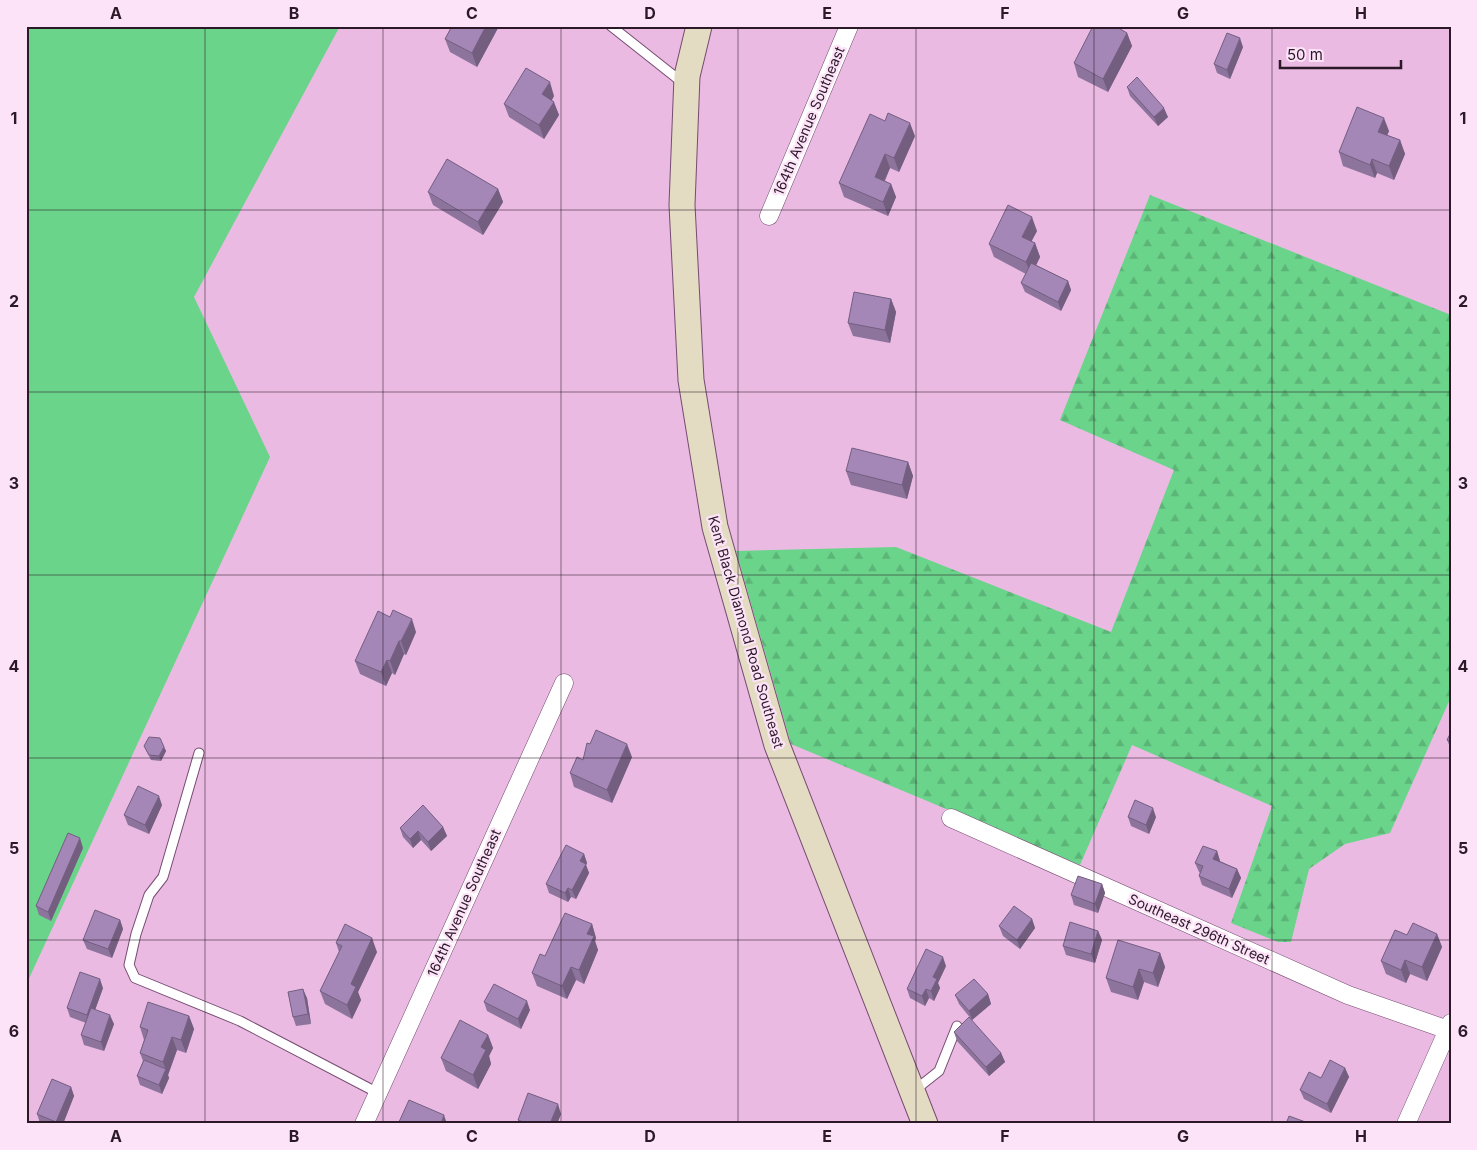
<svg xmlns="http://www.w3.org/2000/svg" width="1477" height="1150" viewBox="0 0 1477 1150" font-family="Inter,sans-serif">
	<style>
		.grass { fill: #69d48a }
		.forest { fill: url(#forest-firs) }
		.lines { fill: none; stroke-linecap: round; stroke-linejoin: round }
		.lane-casing { stroke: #764c70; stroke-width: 11 }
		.street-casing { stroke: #764c70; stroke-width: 19 }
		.secondary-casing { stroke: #764c70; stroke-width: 27 }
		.lane { stroke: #fff; stroke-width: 9 }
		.street { stroke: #fff; stroke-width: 18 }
		.secondary { stroke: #e3dbc2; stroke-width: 25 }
		.wall { fill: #8d749d }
		.shaded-wall { fill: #735e80 }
		.building { fill: #a487b7; stroke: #735e80 }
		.grid { fill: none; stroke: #2b1928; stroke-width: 1; stroke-opacity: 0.55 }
		.labels { text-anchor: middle; stroke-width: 4.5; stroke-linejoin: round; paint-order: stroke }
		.street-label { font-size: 14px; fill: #2b1928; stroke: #fde3f8 }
		.neatline { fill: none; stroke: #2b1928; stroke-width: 2 }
		.grid-label { font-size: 16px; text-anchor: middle; font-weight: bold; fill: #2b1928 }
	</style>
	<defs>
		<pattern id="forest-firs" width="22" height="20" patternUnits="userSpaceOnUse" patternTransform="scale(1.25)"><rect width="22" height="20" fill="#69d48a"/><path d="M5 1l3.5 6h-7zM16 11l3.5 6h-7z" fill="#5bb577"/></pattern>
	</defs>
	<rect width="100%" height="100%" fill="#eabae2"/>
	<path class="grass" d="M26 26H340L194 297 270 457 26 985Z"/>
	<path class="forest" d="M1150 195 1451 315V697L1390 833 1345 844 1309 869 1291 942H1278L1231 923 1272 806 1132 745 1080 865 791 744 736 551 896 547 1111 632 1174 470 1060 420Z"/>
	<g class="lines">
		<g class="lane-casing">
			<path id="lane" d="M611 26 683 83
				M199 753 163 877 149 895 136 934 129 965 135 978 240 1021 378 1093
				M915 1090 939 1071 957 1026"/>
		</g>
		<g class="street-casing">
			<path id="street" d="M769 216 849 26
				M951 818 1348 995 1451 1031
				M364 1124 564 683
				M1406 1124 1451 1023"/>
		</g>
		<g class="secondary-casing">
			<path id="secondary" d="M699 26 687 76 682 205 691 380 715 527 777 745 925 1124"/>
		</g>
		<use href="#lane" class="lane"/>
		<use href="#street" class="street"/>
		<use href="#secondary" class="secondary"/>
	</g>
	<path class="wall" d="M452 26H497L498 28 477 67 450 52 445 39Z
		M1127 33 1132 46 1108 92 1078 77 1074 63Z
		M1243 47 1230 79 1217 73 1214 64Z
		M1127 87 1168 117 1158 126 1130 96Z
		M554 96 552 100 559 115 544 139 509 117 504 104Z
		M1389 131 1387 135 1400 140 1405 154 1394 180 1377 173 1375 178 1343 166 1339 152Z
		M915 136 899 172 890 168 885 181 891 184 896 197 888 216 844 197 839 183Z
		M498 189 503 202 483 235 433 205 428 192Z
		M1037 231 1031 241 1035 243 1040 257 1036 265 1068 281 1071 290 1061 311 1025 292 1021 283 1026 274 994 257 989 244Z
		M891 299 896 312 890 343 853 336 848 323Z
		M908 462 913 476 907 499 851 485 846 471Z
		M416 632 406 655 404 654 395 675 392 673 386 686 360 674 355 661Z
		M1451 732V749L1447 740Z
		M144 746 164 747 166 751 161 761 151 760Z
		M632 757 612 803 574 787 570 773 583 760Z
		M162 805 149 834 128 825 124 815Z
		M1128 817H1156L1149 834 1131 826Z
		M443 827 447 836 431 851 421 840 413 848 403 837 400 828Z
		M83 848 51 921 39 915 36 906Z
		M1217 851 1220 861 1237 869 1241 878 1232 898 1202 885 1199 876 1200 873 1199 872 1195 863Z
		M584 854 587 863 586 865 589 873 576 899 571 897 568 902 549 893 546 884Z
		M1102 884 1105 893 1098 913 1074 905 1071 895Z
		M1032 919 1035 928 1020 949 1003 936 999 926Z
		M120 920 123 929 112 958 87 949 83 940Z
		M592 924 596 938 595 941 598 950 584 984 576 980 567 999 537 986 532 973 545 956Z
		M1098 931 1102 940 1095 963 1066 955 1063 946Z
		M1437 934 1442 947 1427 981 1410 974 1406 983 1386 974 1381 961 1407 935Z
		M336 943 377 952 358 992 361 1000 352 1019 325 1004 320 991 339 952Z
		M1160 953 1165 967 1158 987 1144 982 1138 1000 1111 992 1106 978Z
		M946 966 938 983 940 988 934 1001 929 998 925 1006 910 998 907 989Z
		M103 988 95 1010 114 1024 104 1051 84 1045 81 1035 86 1023 70 1017 67 1008Z
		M988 994 991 1004 972 1020 959 1004 955 995Z
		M307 998 311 1024 296 1026 293 1017Z
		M484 1002 530 1010 521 1029 487 1011Z
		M189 1016 194 1029 186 1053 177 1050 168 1075 169 1078 162 1094 140 1085 137 1076 143 1061 140 1053 144 1040 140 1027Z
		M954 1032 1001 1053 1005 1062 989 1076 957 1041Z
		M488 1035 493 1048 489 1056 491 1064 478 1089 446 1071 441 1058Z
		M1345 1068 1349 1077 1331 1113 1304 1099 1300 1090 1321 1078Z
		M71 1087 74 1096 63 1124H42L40 1123 37 1114Z
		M561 1114 557 1124H519L518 1120Z"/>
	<path class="shaded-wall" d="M486 26H497L498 28 477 67 472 53Z
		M1127 33 1132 46 1108 92 1103 79Z
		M1240 38 1243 47 1230 79 1227 70Z
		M550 82 554 96 547 108 542 94Z
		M554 102 559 115 544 139 539 125Z
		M1164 108 1168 117 1158 126 1154 117Z
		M1384 118 1389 131 1383 145 1378 132Z
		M910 123 915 136 899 172 894 158Z
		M1400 140 1405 154 1394 180 1389 166Z
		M885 154 890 168 880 190 875 177Z
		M1372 159 1377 173 1375 178 1370 165Z
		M891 184 896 197 888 216 883 202Z
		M498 189 503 202 483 235 478 222Z
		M1032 217 1037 231 1027 250 1022 237Z
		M1035 243 1040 257 1031 276 1026 262Z
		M1068 281 1071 290 1061 311 1058 302Z
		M891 299 896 312 890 343 885 330Z
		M908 462 913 476 907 499 902 485Z
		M412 619 416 632 406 655 401 641Z
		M399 641 404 654 395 675 390 661Z
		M387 660 392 673 386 686 381 672Z
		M627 744 632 757 612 803 607 790Z
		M164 747 166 751 161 761 159 756Z
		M159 796 162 805 149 834 145 825Z
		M1153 808 1156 817 1149 834 1146 825Z
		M443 827 447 836 431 851 428 842Z
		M418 831 421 840 413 848 410 839Z
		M80 838 83 848 51 921 48 912Z
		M1217 851 1220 861 1217 868 1213 859Z
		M584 854 587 863 586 865 589 873 576 899 572 890 580 861Z
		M1237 869 1241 878 1232 898 1229 889Z
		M1102 884 1105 893 1098 913 1095 904Z
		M568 888 571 897 568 902 565 893Z
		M1032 919 1035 928 1020 949 1017 940Z
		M120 920 123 929 112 958 108 949Z
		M592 924 596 938 595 941 598 950 584 984 579 970 587 934Z
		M1098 931 1102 940 1095 963 1091 954Z
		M1437 934 1442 947 1427 981 1422 967Z
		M372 938 377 952 358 992 361 1000 352 1019 347 1005 351 984Z
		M1160 953 1165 967 1158 987 1153 973Z
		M943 957 946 966 938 983 940 988 934 1001 931 991 933 977Z
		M1405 960 1410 974 1406 983 1401 970Z
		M571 967 576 980 567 999 562 986Z
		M1139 969 1144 982 1138 1000 1133 987Z
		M100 979 103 988 90 1024 87 1015Z
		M303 989 307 998 311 1024 308 1014Z
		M926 989 929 998 925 1006 922 996Z
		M988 994 991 1004 972 1020 969 1011Z
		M527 1001 530 1010 521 1029 518 1019Z
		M110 1015 114 1024 104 1051 101 1042Z
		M189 1016 194 1029 186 1053 181 1040Z
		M488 1035 493 1048 489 1056 491 1064 478 1089 473 1075 481 1047Z
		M172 1037 177 1050 168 1075 163 1062Z
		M1001 1053 1005 1062 989 1076 986 1067Z
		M1345 1068 1349 1077 1331 1113 1327 1104Z
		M166 1069 169 1078 162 1094 159 1085Z
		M71 1087 74 1096 63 1124H57L56 1122Z
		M558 1104 561 1114 557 1124H550Z
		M444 1115 447 1124H441Z"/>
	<path class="building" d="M452 26H486L472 53 445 39Z
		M1093 26H1115L1127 33 1103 79 1074 63Z
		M1227 33 1240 38 1227 70 1214 64Z
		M526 68 550 82 542 94 554 102 539 125 504 104Z
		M1137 77 1164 108 1154 117 1127 87Z
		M1357 107 1384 118 1378 132 1400 140 1389 166 1372 159 1370 165 1339 152Z
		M888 113 910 123 894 158 885 154 875 177 891 184 883 202 839 183 870 114 885 121Z
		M447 159 498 189 478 222 428 192Z
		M1008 205 1032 217 1022 237 1035 243 1026 262 989 244Z
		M1031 263 1068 281 1058 302 1021 283Z
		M854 292 891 299 885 330 848 323Z
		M852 448 908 462 902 485 846 471Z
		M393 610 412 619 401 641H399L390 661 387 660 381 672 355 661 378 611 390 617Z
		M596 730 627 744 607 790 570 773 577 757 583 760 587 743 590 744Z
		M1451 732V741L1447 740Z
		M149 737 160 738 164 747 159 756 149 755 144 746Z
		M138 786 159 796 145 825 124 815Z
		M1135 800 1153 808 1146 825 1128 817Z
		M423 805 443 827 428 842 418 831 410 839 400 828Z
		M68 833 80 838 48 912 36 906Z
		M566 845 584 854 580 861 586 864 572 890 568 888 565 893 546 884Z
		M1203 846 1217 851 1213 859 1237 869 1229 889 1199 876 1203 866 1195 863Z
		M1078 876 1102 884 1095 904 1071 895Z
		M1014 906 1032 919 1017 940 999 926Z
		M95 910 120 920 108 949 83 940Z
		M565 913 592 924 587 934 594 936 579 970 571 967 562 986 532 973 540 954 545 956Z
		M1070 922 1098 931 1091 954 1063 946Z
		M1413 923 1437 934 1422 967 1405 960 1401 970 1381 961 1395 930 1407 935Z
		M345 924 372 938 351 984 356 987 347 1005 320 991 342 946 336 943Z
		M1118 940 1160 953 1153 973 1139 969 1133 987 1106 978Z
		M926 949 943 957 933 977 937 979 931 991 926 989 922 996 907 989Z
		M80 972 100 979 87 1015 67 1008Z
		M974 979 988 994 969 1011 955 995Z
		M494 984 527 1001 518 1019 484 1002Z
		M303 989 308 1014 293 1017 288 992Z
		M148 1002 189 1016 181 1040 172 1037 163 1062 140 1053 148 1030 140 1027Z
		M91 1008 110 1015 101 1042 81 1035Z
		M969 1017 1001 1053 986 1067 954 1032Z
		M460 1020 488 1035 481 1047 486 1050 473 1075 441 1058Z
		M144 1060 166 1069 159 1085 137 1076Z
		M1330 1060 1345 1068 1327 1104 1300 1090 1309 1072 1321 1078Z
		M52 1079 71 1087 56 1122 37 1114Z
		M528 1093 558 1104 550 1124H528L518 1120Z
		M409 1100 444 1115 441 1124H403L399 1122Z
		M1289 1116 1311 1124H1286Z"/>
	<path class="grid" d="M205 26V1124M383 26V1124M561 26V1124M738 26V1124M916 26V1124M1094 26V1124M1272 26V1124M26 210H1451M26 392H1451M26 575H1451M26 758H1451M26 940H1451"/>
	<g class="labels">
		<g class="street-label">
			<text transform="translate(809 121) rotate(-67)" y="5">164th Avenue Southeast</text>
			<text transform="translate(746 632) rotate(74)" y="5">Kent Black Diamond Road Southeast</text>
			<text transform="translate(464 903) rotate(-66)" y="5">164th Avenue Southeast</text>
			<text transform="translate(1199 929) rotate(24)" y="5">Southeast 296th Street</text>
		</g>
	</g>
	<rect width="1477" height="1150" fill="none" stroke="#fde3f8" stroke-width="55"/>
	<path d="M1280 60v8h121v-8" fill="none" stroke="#2b1928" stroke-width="2.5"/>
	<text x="1287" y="60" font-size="15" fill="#2b1928" stroke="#fde3f8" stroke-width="4" paint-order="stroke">50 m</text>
	<rect x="28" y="28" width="1422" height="1094" class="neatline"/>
	<g class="grid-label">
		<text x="116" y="19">A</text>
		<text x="294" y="19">B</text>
		<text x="472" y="19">C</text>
		<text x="650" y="19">D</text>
		<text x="827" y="19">E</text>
		<text x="1005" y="19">F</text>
		<text x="1183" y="19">G</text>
		<text x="1361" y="19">H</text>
		<text x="14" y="124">1</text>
		<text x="1463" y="124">1</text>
		<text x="14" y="307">2</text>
		<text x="1463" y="307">2</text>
		<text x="14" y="489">3</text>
		<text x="1463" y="489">3</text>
		<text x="14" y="672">4</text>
		<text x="1463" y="672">4</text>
		<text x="14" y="854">5</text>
		<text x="1463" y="854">5</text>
		<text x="14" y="1037">6</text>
		<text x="1463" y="1037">6</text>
		<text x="116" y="1142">A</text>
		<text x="294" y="1142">B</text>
		<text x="472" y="1142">C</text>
		<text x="650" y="1142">D</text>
		<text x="827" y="1142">E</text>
		<text x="1005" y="1142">F</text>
		<text x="1183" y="1142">G</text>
		<text x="1361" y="1142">H</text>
	</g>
</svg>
